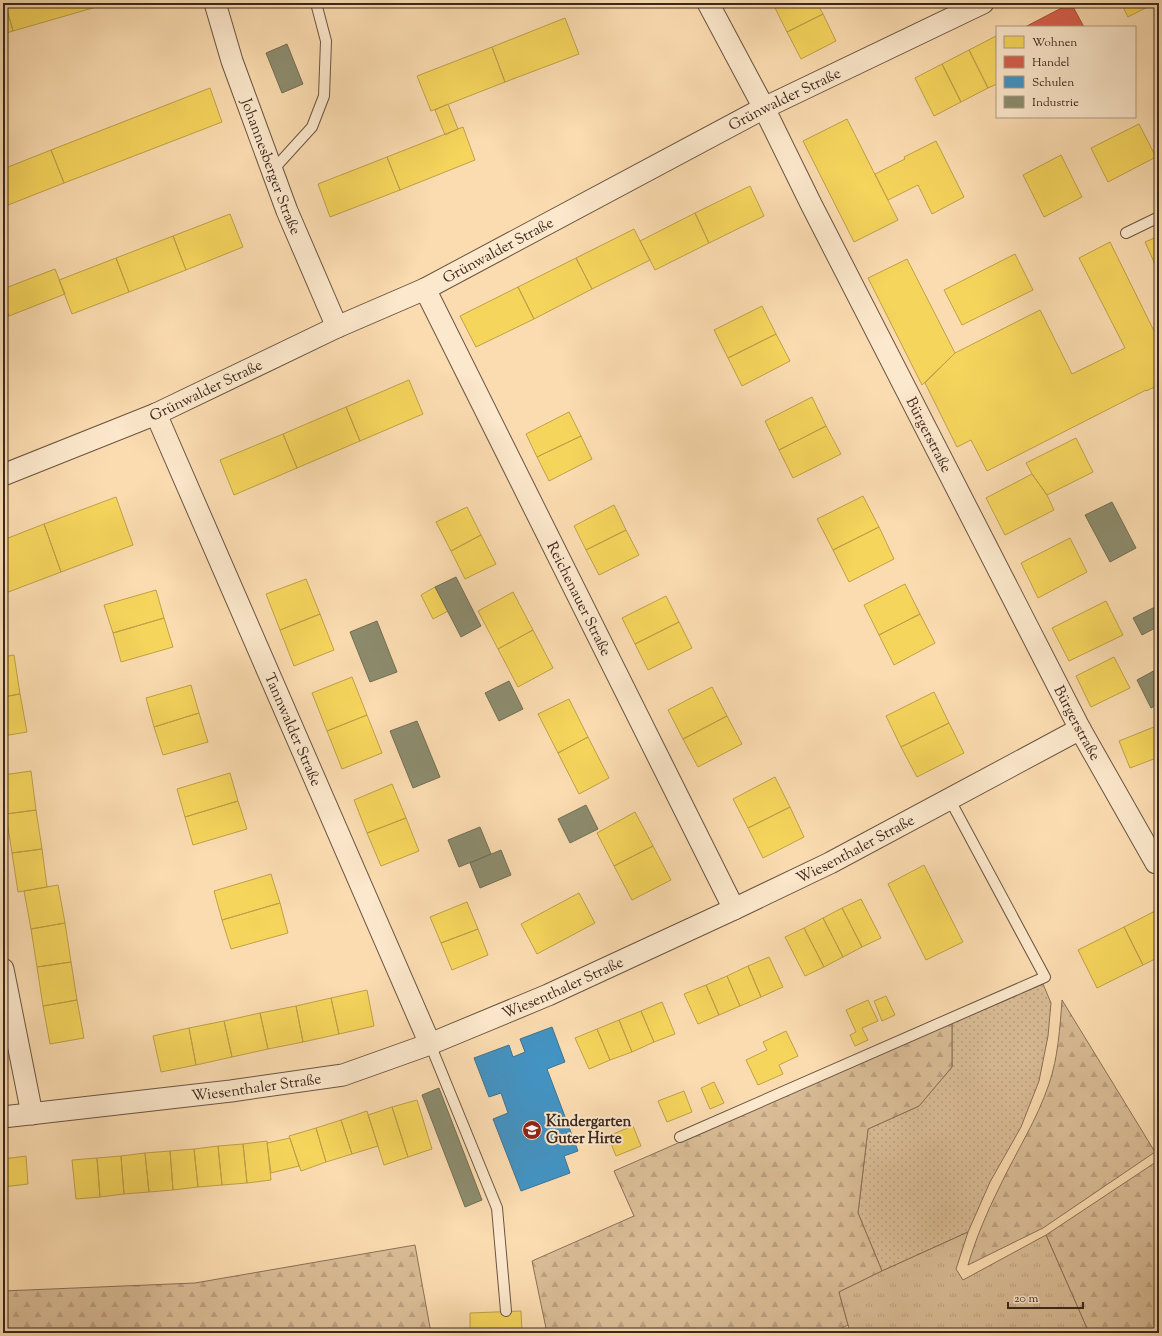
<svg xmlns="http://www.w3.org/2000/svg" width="1162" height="1336" viewBox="0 0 1162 1336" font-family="'Sorts Mill Goudy',serif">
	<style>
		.grass { fill: url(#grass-dots); stroke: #8a725a }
		.forest { fill: url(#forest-firs); stroke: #8a725a }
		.park { fill: url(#park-tufts); stroke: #8a725a }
		.homes { fill: #f6d55c; stroke: #bea149 }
		.shops { fill: #d6604d; stroke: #a74f3f }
		.schools { fill: #4393c3; stroke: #407392 }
		.industry { fill: #8c8c6e; stroke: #736e56 }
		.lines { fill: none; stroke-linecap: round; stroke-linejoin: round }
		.service-casing { stroke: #6a5542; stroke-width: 12 }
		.minor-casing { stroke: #6a5542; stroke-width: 23 }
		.service { stroke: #fce8cc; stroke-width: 10 }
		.minor { stroke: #fce8cc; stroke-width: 21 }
		.labels { text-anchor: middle; stroke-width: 4; stroke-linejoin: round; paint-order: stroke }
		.street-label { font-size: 15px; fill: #3a281e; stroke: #fce8cc }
		.poi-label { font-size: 15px; font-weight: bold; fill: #3a281e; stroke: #fce8cc; text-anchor: start }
	</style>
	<defs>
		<pattern id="grass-dots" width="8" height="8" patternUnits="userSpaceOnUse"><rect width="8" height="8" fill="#dabd97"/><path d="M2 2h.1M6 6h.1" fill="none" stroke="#bca282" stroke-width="1.8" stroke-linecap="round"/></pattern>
		<pattern id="forest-firs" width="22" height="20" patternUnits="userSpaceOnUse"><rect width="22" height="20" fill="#dabd97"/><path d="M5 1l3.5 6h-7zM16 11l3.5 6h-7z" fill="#bca282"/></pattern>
		<pattern id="park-tufts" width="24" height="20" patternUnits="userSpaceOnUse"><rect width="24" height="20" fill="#dabd97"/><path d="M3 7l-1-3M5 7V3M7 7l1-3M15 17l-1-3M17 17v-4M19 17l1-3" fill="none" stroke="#bca282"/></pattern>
	</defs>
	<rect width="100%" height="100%" fill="#fbdcb0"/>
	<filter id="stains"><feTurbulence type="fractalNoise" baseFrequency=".005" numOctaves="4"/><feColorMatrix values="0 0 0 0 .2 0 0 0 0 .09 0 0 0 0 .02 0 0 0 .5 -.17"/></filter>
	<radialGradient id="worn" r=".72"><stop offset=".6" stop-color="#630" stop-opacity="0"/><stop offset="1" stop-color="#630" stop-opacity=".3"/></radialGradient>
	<path class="grass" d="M1043 984 1051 1003 1048 1036 1039 1081 1021 1127 990 1182 968 1232 882 1271 858 1213 868 1129 919 1106 952 1067V1023Z"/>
	<path class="forest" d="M1062 1000 1155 1152 1043 1228 968 1265C976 1238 987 1212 1000 1186 1016 1152 1037 1120 1049 1084 1058 1058 1060 1027 1062 1000Z
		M952 1023V1067L919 1106 868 1129 858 1213 882 1271 839 1292 848 1325 832 1333H547L532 1261 634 1216 614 1171Z
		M1159 1160V1333H1089L1046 1235Z
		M415 1245 431 1333H3V1291L195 1283Z"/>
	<path class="park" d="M968 1232 956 1269 963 1280 1046 1235 1089 1333H848L850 1332 839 1292 882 1271Z"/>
	<path class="homes" d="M3 3H5L13 31 3 34Z
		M5 3H110L13 31Z
		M776 3H817L823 14 787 32 773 4Z
		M1121 3H1155L1128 17Z
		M823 14 836 41 801 59 787 32Z
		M565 18 579 54 505 82 492 47Z
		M996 36 997 84 988 88 969 50Z
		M492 47 505 82 431 111 417 76Z
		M969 50 988 88 961 102 942 64Z
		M942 64 961 102 934 116 915 78Z
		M210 88 222 122 64 183 51 150Z
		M448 104 458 129 445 135 435 110Z
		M847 119 898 220 854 242 803 141Z
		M1139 124 1156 157 1108 182 1091 148Z
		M463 127 475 160 400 190 387 157Z
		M936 141 964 197 932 214 918 185 888 200 875 174 905 159 904 157Z
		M51 150 64 183 3 207V169Z
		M1061 155 1082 197 1044 217 1023 175Z
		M387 157 400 190 330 217 318 184Z
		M750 186 764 216 709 243 695 213Z
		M695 213 709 243 655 270 640 241Z
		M230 214 243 247 186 270 173 236Z
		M634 229 650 260 592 289 576 258Z
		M173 236 186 270 129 292 116 258Z
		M1159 236V273L1145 242Z
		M1110 242 1159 341V385L1146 391V390L987 471 971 440 957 447 925 383 955 353 1040 310 1072 374 1125 348 1079 258Z
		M1015 254 1033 290 962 325 944 290Z
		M116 258 129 292 72 314 59 280Z
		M576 258 592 289 534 319 518 287Z
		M907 259 955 353 922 385 868 278Z
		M55 269 65 294 9 316 3 301V289Z
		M518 287 534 319 476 347 460 316Z
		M3 301 9 316 3 318Z
		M762 306 776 334 728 358 714 330Z
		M776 334 790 361 742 386 728 358Z
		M409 380 423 414 360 441 346 407Z
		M812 397 826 426 779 450 765 421Z
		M346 407 360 441 297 468 283 434Z
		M569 412 581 436 537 457 526 434Z
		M826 426 841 454 793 478 779 450Z
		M283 434 297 468 234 495 220 460Z
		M581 436 592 459 549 481 537 457Z
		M1076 438 1093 472 1047 495 1032 474 1026 463Z
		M1032 474 1047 495 1054 510 1005 535 986 498Z
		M863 496 879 527 833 550 817 519Z
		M116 497 133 545 61 572 44 524Z
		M614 505 626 530 586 550 574 526Z
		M467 507 481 535 451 551 436 522Z
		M44 524 61 572 3 594V540Z
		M879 527 894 559 849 582 833 550Z
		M626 530 639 555 599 575 586 550Z
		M481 535 496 564 465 579 451 551Z
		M1070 538 1087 572 1038 598 1021 563Z
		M306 579 320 614 280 630 266 594Z
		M905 584 920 614 879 635 864 605Z
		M435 587 448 611 433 619 421 595Z
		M156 590 164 618 113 633 104 605Z
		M513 592 533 630 498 649 478 611Z
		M666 596 679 622 635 644 622 618Z
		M1106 601 1123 635 1069 661 1052 628Z
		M320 614 334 650 294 666 280 630Z
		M920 614 935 643 894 665 879 635Z
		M164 618 173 647 121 662 113 633Z
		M679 622 692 648 648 670 635 644Z
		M533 630 553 668 518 687 498 649Z
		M14 655 20 694 3 697V657Z
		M1114 657 1130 688 1091 707 1076 676Z
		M352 677 367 715 327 731 312 693Z
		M191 685 199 713 154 727 146 698Z
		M712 687 727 716 683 739 668 710Z
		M934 692 949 723 901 747 886 716Z
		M20 694 27 732 3 736V697Z
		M569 699 588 737 558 753 538 714Z
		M199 713 208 742 163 755 154 727Z
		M367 715 382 753 342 769 327 731Z
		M727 716 742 744 698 767 683 739Z
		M949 723 964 753 917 777 901 747Z
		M1159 725V757L1130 768 1119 741Z
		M588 737 609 778 579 794 558 753Z
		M31 771 36 810 6 814 3 789V775Z
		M230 773 238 801 185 817 177 789Z
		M775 777 790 807 748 828 733 799Z
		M392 784 406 818 367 833 354 800Z
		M238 801 247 829 193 845 185 817Z
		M790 807 804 837 763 858 748 828Z
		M36 810 42 849 12 853 6 814Z
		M635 812 653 846 614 866 597 833Z
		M406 818 419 851 381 866 367 833Z
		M653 846 671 880 632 900 614 866Z
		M42 849 47 887 18 892 12 853Z
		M924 865 963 942 926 960 888 884Z
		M271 874 280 903 222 920 214 891Z
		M58 885 65 923 31 929 24 891Z
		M579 893 595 923 537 954 521 924Z
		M861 899 881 938 862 947 842 908Z
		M467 902 478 929 441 943 430 917Z
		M280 903 288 933 231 949 222 920Z
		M842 908 862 947 843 957 823 918Z
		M1159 909V957L1143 965 1124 927Z
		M823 918 843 957 824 967 804 928Z
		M65 923 71 962 37 967 31 929Z
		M1124 927 1143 965 1097 988 1078 950Z
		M804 928 824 967 805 976 785 937Z
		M478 929 488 955 452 970 441 943Z
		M769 957 783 987 761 997 748 966Z
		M71 962 77 1000 43 1006 37 967Z
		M748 966 761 997 740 1006 727 976Z
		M727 976 740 1006 719 1015 706 985Z
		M706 985 719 1015 698 1024 684 994Z
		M367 990 374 1026 339 1034 331 998Z
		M886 996 895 1015 882 1021 874 1001Z
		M331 998 339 1034 303 1042 296 1006Z
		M77 1000 84 1038 50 1044 43 1006Z
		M868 1000 878 1021 862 1028 868 1040 855 1046 850 1035 856 1032 846 1010Z
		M662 1002 675 1034 654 1042 641 1011Z
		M296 1006 303 1042 268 1049 260 1013Z
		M641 1011 654 1042 632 1052 619 1020Z
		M260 1013 268 1049 232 1057 224 1021Z
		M619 1020 632 1052 610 1060 597 1029Z
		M224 1021 232 1057 196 1065 189 1028Z
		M189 1028 196 1065 161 1072 153 1036Z
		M597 1029 610 1060 589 1069 575 1038Z
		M786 1031 798 1056 779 1065 783 1074 758 1085 746 1060 767 1050 763 1042Z
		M714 1082 724 1103 710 1109 701 1088Z
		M684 1091 692 1112 667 1122 658 1101Z
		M417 1100 432 1149 408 1157 392 1107Z
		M392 1107 408 1157 384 1165 368 1115Z
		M367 1111 378 1146 352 1154 341 1120Z
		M341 1120 352 1154 326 1162 316 1128Z
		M633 1126 641 1146 616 1156 608 1136Z
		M316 1128 326 1162 301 1171 289 1136Z
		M290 1138 299 1166 271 1173 267 1143Z
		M267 1141 271 1180 247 1183 243 1144Z
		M243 1144 247 1183 222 1185 218 1146Z
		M218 1146 222 1185 198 1187 194 1149Z
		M194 1149 198 1187 173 1190 170 1151Z
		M170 1151 173 1190 149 1192 145 1153Z
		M145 1153 149 1192 124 1194 121 1156Z
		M26 1156 28 1184 3 1187V1159Z
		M121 1156 124 1194 100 1197 97 1158Z
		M97 1158 100 1197 76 1199 72 1160Z
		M521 1311 522 1333H470V1313Z"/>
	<path class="shops" d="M1071 3 1084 27H1025Z"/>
	<path class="schools" d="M552 1027 565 1062 547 1069 578 1151 564 1156 570 1173 521 1191 493 1119 508 1113 501 1093 489 1097 474 1058 509 1045 513 1057 525 1052 520 1039Z"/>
	<path class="industry" d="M287 44 303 84 282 93 266 53Z
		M1112 502 1136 548 1110 562 1085 515Z
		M456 577 481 626 461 637 435 587Z
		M1159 605V626L1142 635 1133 618Z
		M377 621 397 672 370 682 350 632Z
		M1159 668V704L1151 708 1137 680Z
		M509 681 523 709 499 721 485 693Z
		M417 721 440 777 413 788 390 731Z
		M586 805 598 829 570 843 558 819Z
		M480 827 491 854 459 867 448 840Z
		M501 850 511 875 480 888 470 863Z
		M439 1088 482 1200 465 1207 422 1095Z"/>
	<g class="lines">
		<g class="service-casing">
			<path id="service" d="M272 171 312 127 324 96 326 41 316 3
				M1126 233 1159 217
				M430 1044 497 1208 506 1311
				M680 1137 1045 977 950 800"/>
		</g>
		<g class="minor-casing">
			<g id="minor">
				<path id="s1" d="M215 3 232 61 287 211 337 327"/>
				<path id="s2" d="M708 3 764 108 811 204 1080 729 1156 863 1159 860"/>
				<path id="s3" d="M425 289 734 909"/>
				<path id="s4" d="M156 414 430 1044"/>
				<path id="s5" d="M3 475 156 414 337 327 425 289 764 108 983 3"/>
				<path d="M3 969 32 1114"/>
				<path id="s6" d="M3 1117 231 1091 343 1075 430 1044 548 995 734 909 830 863 1080 729"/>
			</g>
		</g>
		<use href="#service" class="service"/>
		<use href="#minor" class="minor"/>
	</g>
	<defs>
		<g id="school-disc" transform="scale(1)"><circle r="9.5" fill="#8f2418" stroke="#fce8cc"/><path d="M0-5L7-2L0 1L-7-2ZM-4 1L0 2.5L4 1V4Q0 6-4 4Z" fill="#fff"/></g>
	</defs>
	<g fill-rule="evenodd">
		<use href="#school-disc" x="532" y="1130"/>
	</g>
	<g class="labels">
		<g class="street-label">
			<text dy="5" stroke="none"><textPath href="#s5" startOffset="868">Grünwalder Straße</textPath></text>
			<text dy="5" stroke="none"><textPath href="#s1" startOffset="173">Johannesberger Straße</textPath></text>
			<text dy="5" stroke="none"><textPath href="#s5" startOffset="544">Grünwalder Straße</textPath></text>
			<text dy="5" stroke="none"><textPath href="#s5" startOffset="220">Grünwalder Straße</textPath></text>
			<text dy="5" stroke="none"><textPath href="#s2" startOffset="485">Bürgerstraße</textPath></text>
			<text dy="5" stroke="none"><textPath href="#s3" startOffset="346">Reichenauer Straße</textPath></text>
			<text dy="5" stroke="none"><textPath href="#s2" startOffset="809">Bürgerstraße</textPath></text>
			<text dy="5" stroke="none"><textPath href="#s4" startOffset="344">Tannwalder Straße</textPath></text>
			<text dy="5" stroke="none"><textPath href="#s6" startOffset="903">Wiesenthaler Straße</textPath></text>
			<text dy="5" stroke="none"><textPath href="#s6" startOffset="579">Wiesenthaler Straße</textPath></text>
			<text dy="5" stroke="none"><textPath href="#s6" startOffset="255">Wiesenthaler Straße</textPath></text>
		</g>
		<g class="poi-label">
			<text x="546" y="1126">Kindergarten<tspan x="546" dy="17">Guter Hirte</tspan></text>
		</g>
	</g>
	<rect width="1162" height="1336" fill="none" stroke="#fbdcb0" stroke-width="16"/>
	<rect x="4" y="4" width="1154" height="1328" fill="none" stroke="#3a281e" stroke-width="2"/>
	<rect x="8" y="8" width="1146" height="1320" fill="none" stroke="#3a281e"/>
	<rect x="996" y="26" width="140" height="92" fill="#fce8cc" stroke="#ae9b86"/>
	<rect x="1004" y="36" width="20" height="12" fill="#f6d55c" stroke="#ae9b86"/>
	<text x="1032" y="46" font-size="12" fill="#3a281e">Wohnen</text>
	<rect x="1004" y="56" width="20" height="12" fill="#d6604d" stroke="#ae9b86"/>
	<text x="1032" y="66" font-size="12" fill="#3a281e">Handel</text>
	<rect x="1004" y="76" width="20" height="12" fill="#4393c3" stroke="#ae9b86"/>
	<text x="1032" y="86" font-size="12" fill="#3a281e">Schulen</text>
	<rect x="1004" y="96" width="20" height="12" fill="#8c8c6e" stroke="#ae9b86"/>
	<text x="1032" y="106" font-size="12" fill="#3a281e">Industrie</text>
	<path d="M1008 1302v6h75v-6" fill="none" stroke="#3a281e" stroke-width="2"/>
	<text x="1014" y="1302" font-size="12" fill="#3a281e" stroke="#fce8cc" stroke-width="3" paint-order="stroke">20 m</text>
	<rect width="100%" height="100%" filter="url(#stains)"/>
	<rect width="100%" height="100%" fill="url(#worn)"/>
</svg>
